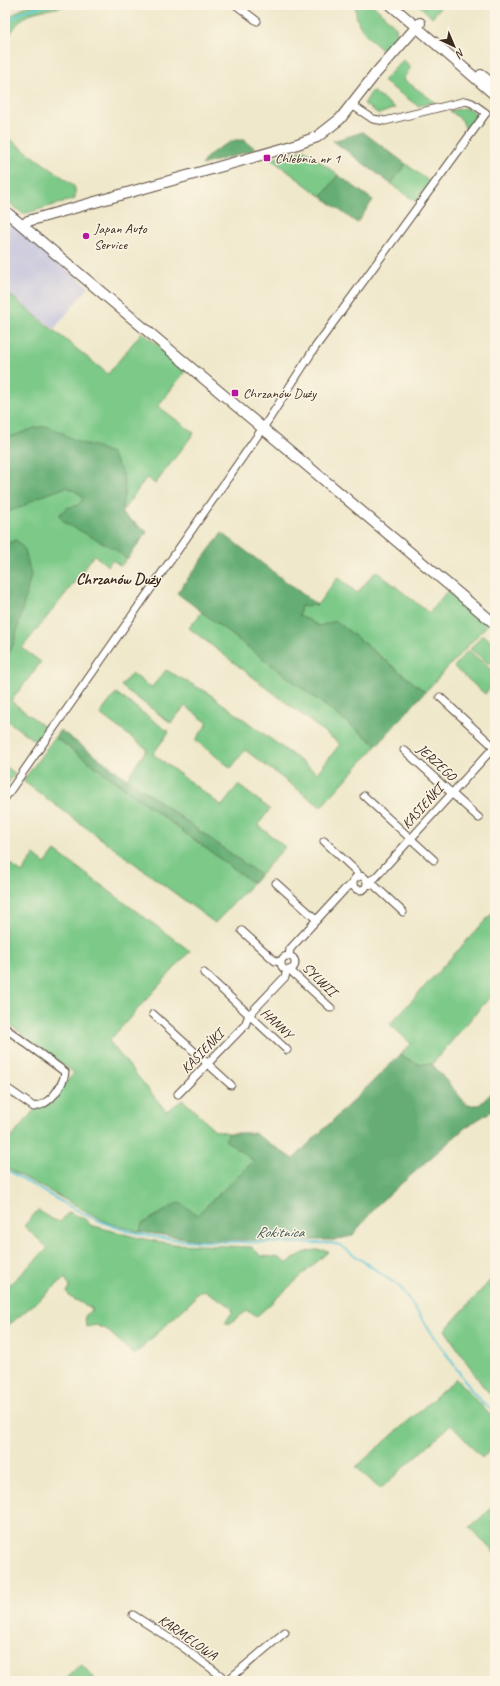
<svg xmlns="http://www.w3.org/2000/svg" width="500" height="1686" viewBox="0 0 500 1686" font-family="Caveat,sans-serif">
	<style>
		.industrial { fill: #c2c2dc }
		.green { fill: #7cc988; stroke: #5c7a53 }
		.forest { fill: #65ad74; stroke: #506c49 }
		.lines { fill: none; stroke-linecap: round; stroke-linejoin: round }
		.stream { stroke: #5dc7d8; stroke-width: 2 }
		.street-casing { stroke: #564638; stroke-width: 9 }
		.secondary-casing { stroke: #564638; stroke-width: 12 }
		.street { stroke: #fff; stroke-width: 7 }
		.secondary { stroke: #fff; stroke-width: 10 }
		.poi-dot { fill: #b5179e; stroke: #fcf5e5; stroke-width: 1.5 }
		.labels { text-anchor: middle; stroke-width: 3; stroke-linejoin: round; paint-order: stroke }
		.poi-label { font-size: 14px; fill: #3b2a1e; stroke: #fcf5e5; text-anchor: start }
		.street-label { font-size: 14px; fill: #3b2a1e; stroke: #fcf5e5 }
		.water-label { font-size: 15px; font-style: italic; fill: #455956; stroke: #fcf5e5 }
		.quarter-label { font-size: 16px; font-weight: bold; fill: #3b2a1e; stroke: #fcf5e5 }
	</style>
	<rect width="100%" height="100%" fill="#fcf5e5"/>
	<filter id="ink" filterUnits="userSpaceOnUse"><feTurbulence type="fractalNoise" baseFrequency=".025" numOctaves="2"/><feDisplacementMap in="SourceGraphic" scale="8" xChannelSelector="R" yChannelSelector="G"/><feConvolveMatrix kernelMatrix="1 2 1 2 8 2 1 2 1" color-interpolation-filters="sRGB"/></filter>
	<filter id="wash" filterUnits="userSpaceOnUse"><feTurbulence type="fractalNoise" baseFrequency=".012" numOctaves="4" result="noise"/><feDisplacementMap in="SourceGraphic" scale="16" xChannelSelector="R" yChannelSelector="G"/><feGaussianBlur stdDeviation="0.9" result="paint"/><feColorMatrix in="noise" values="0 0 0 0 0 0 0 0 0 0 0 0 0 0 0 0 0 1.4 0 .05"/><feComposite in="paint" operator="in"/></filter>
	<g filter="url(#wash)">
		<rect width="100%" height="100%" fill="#efe8cb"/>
		<path class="industrial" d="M5 216 89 287 54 329 5 291Z"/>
		<path class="green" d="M28 5H68C57 9 45 9 35 12 20 16 10 32 5 46 5 18 4 20 28 5Z
			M356 5H373L396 27 397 35 384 50 381 49C367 36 354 26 356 5Z
			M419 5H442L432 18Z
			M403 60 411 67 403 79 435 102 418 106 383 81Z
			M372 91 395 108 379 114 364 104Z
			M464 108 472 110 478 116 468 130H466L462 120 450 111Z
			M5 136 72 184 75 188V199L23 214 5 199Z
			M305 150 338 175 322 197 271 159Z
			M406 164 430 182 416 202 391 184Z
			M5 291 108 374 142 332 187 369 158 406 194 433 155 484 147 477 121 513 147 532 121 566 112 560 108 566 94 555 67 592 22 648 41 662 11 701 46 728 36 742 5 719Z
			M376 571 429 613 448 590 491 621 425 692 336 621 319 626 299 615 301 606 317 605 338 577 357 593Z
			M202 612 377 745 321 807 245 750 231 768 195 740 208 723 185 706 171 723 121 686 132 673 151 688 166 670 208 693 317 773 340 744 189 628Z
			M483 634 495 645V657L489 664 470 649Z
			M468 650 495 673V683L485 694 454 667Z
			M116 693 169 732 153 754 222 806 238 785 270 809 258 825 285 847 260 875 127 778 147 749 100 714Z
			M55 737 253 883 215 923 23 781Z
			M5 766 15 773 5 787Z
			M55 851 190 951 109 1041 166 1111 183 1100 215 1130 229 1133 226 1140 254 1161 197 1215 142 1224 140 1232 108 1223 5 1167V1140L8 1142 34 1110 60 1090 74 1073 5 1021V860L22 873 34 855 45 864Z
			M495 910V954L491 959 495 963V991L432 1064H418L400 1055 411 1044 390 1024Z
			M38 1210 51 1219 60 1222 69 1212 87 1220 90 1225 139 1238 173 1244 252 1247 261 1256 277 1257 287 1263C305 1252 308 1248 329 1251L257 1316 247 1311 228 1324 225 1322 232 1313V1307L204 1290 196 1294 192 1301 134 1355 106 1329 96 1325 86 1327 85 1316 93 1309 70 1297 67 1292 70 1287 65 1278 9 1325 5 1307V1289L48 1248 24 1226Z
			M495 1275V1399L482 1385 445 1330Z
			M456 1379 495 1420V1446L482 1458 451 1425 380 1489 356 1467Z
			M495 1505V1554L470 1527Z
			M81 1664 94 1678 91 1681H63Z"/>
		<path class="forest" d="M363 132 406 164 391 184 333 141Z
			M235 140H244L256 149 202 165C206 153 225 145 235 140Z
			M338 175 373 200 357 223 322 197Z
			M46 426 55 429 80 443 94 446 111 453 123 474 125 490 121 514 147 532 127 559 115 549 65 523 59 515 67 508 78 505 83 499 80 494 67 487 36 498 22 507 5 513V436L8 437C22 434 32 427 46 426Z
			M222 533 317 605 301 606 299 615 319 626 336 621 425 692 377 745 177 593Z
			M16 540 25 550 31 575 14 643 5 662V544Z
			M60 730 260 875 253 883 55 737Z
			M400 1055 418 1064H432L467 1105H479L495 1090V1109L466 1127 378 1204 352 1236 335 1240H200L140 1232 142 1224 179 1202 197 1215 254 1161 225 1140 229 1133H254L293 1159Z"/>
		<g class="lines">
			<path class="stream" d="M5 28C15 11 32 8 50 5
				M5 1169C41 1189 76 1213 115 1227 156 1241 199 1242 242 1242 271 1243 301 1243 330 1243L340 1245 400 1287 472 1391 481 1401 495 1412"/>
		</g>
	</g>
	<g filter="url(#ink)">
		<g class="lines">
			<g class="street-casing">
				<path id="street" d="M236 5 257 21
					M440 697 494 747
					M404 750 479 818
					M364 796 434 860
					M5 798 267 422 314 349 486 113 472 103 466 101 385 121 373 119 352 105
					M324 841 357 872 358 877
					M353 883a7 7 0 1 1 14 0a7 7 0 1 1-14 0Z
					M367 882 375 878 495 746
					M276 883 317 920
					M367 884 374 885 403 912
					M242 931 275 961 281 962
					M281 963a7 7 0 1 1 14 0a7 7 0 1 1-14 0Z
					M289 956 290 949 345 889 349 886 353 885
					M291 969 293 973 331 1008
					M204 973 287 1050
					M153 1014 231 1085
					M5 1028 65 1072C64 1083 54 1098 43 1104 41 1105 37 1106 34 1107L5 1087
					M178 1094 245 1025 249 1015 285 977 287 970
					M133 1615 180 1645 228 1681
					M227 1681 285 1632"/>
			</g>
			<g class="secondary-casing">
				<path id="secondary" d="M391 5 495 95
					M481 75 495 86
					M5 211 495 624
					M23 226 28 221 289 147 317 137 340 119 376 73 420 23"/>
			</g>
			<use href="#street" class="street"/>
			<use href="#secondary" class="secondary"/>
		</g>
	</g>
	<g class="poi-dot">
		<rect x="263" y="154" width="8" height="8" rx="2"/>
		<circle cx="86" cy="236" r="4"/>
		<rect x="231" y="389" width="8" height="8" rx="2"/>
	</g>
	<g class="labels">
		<g class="poi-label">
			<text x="275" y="163">Chlebnia nr 1</text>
			<text x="94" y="233">Japan Auto<tspan x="94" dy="16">Service</tspan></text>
			<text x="243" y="398">Chrzanów Duży</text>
		</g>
		<g class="street-label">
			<text transform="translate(437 762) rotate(42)" y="5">JERZEGO</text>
			<text transform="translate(422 806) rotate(-48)" y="5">KASIEŃKI</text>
			<text transform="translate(320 979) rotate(44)" y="5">SYLWII</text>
			<text transform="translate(277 1023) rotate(44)" y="5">HANNY</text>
			<text transform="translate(202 1051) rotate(-46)" y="5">KASIEŃKI</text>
			<text transform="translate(188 1637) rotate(35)" y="5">KARMELOWA</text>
		</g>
		<g class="water-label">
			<text x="280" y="1237">Rokitnica</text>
		</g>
		<g class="quarter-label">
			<text x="118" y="584">Chrzanów Duży</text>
		</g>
	</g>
	<rect width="500" height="1686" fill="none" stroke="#fcf5e5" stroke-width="20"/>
	<g transform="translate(454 46) rotate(136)" stroke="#fcf5e5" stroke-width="3" paint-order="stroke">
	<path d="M0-3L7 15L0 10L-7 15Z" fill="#3b2a1e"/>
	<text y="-6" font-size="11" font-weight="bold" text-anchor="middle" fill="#3b2a1e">N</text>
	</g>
</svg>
